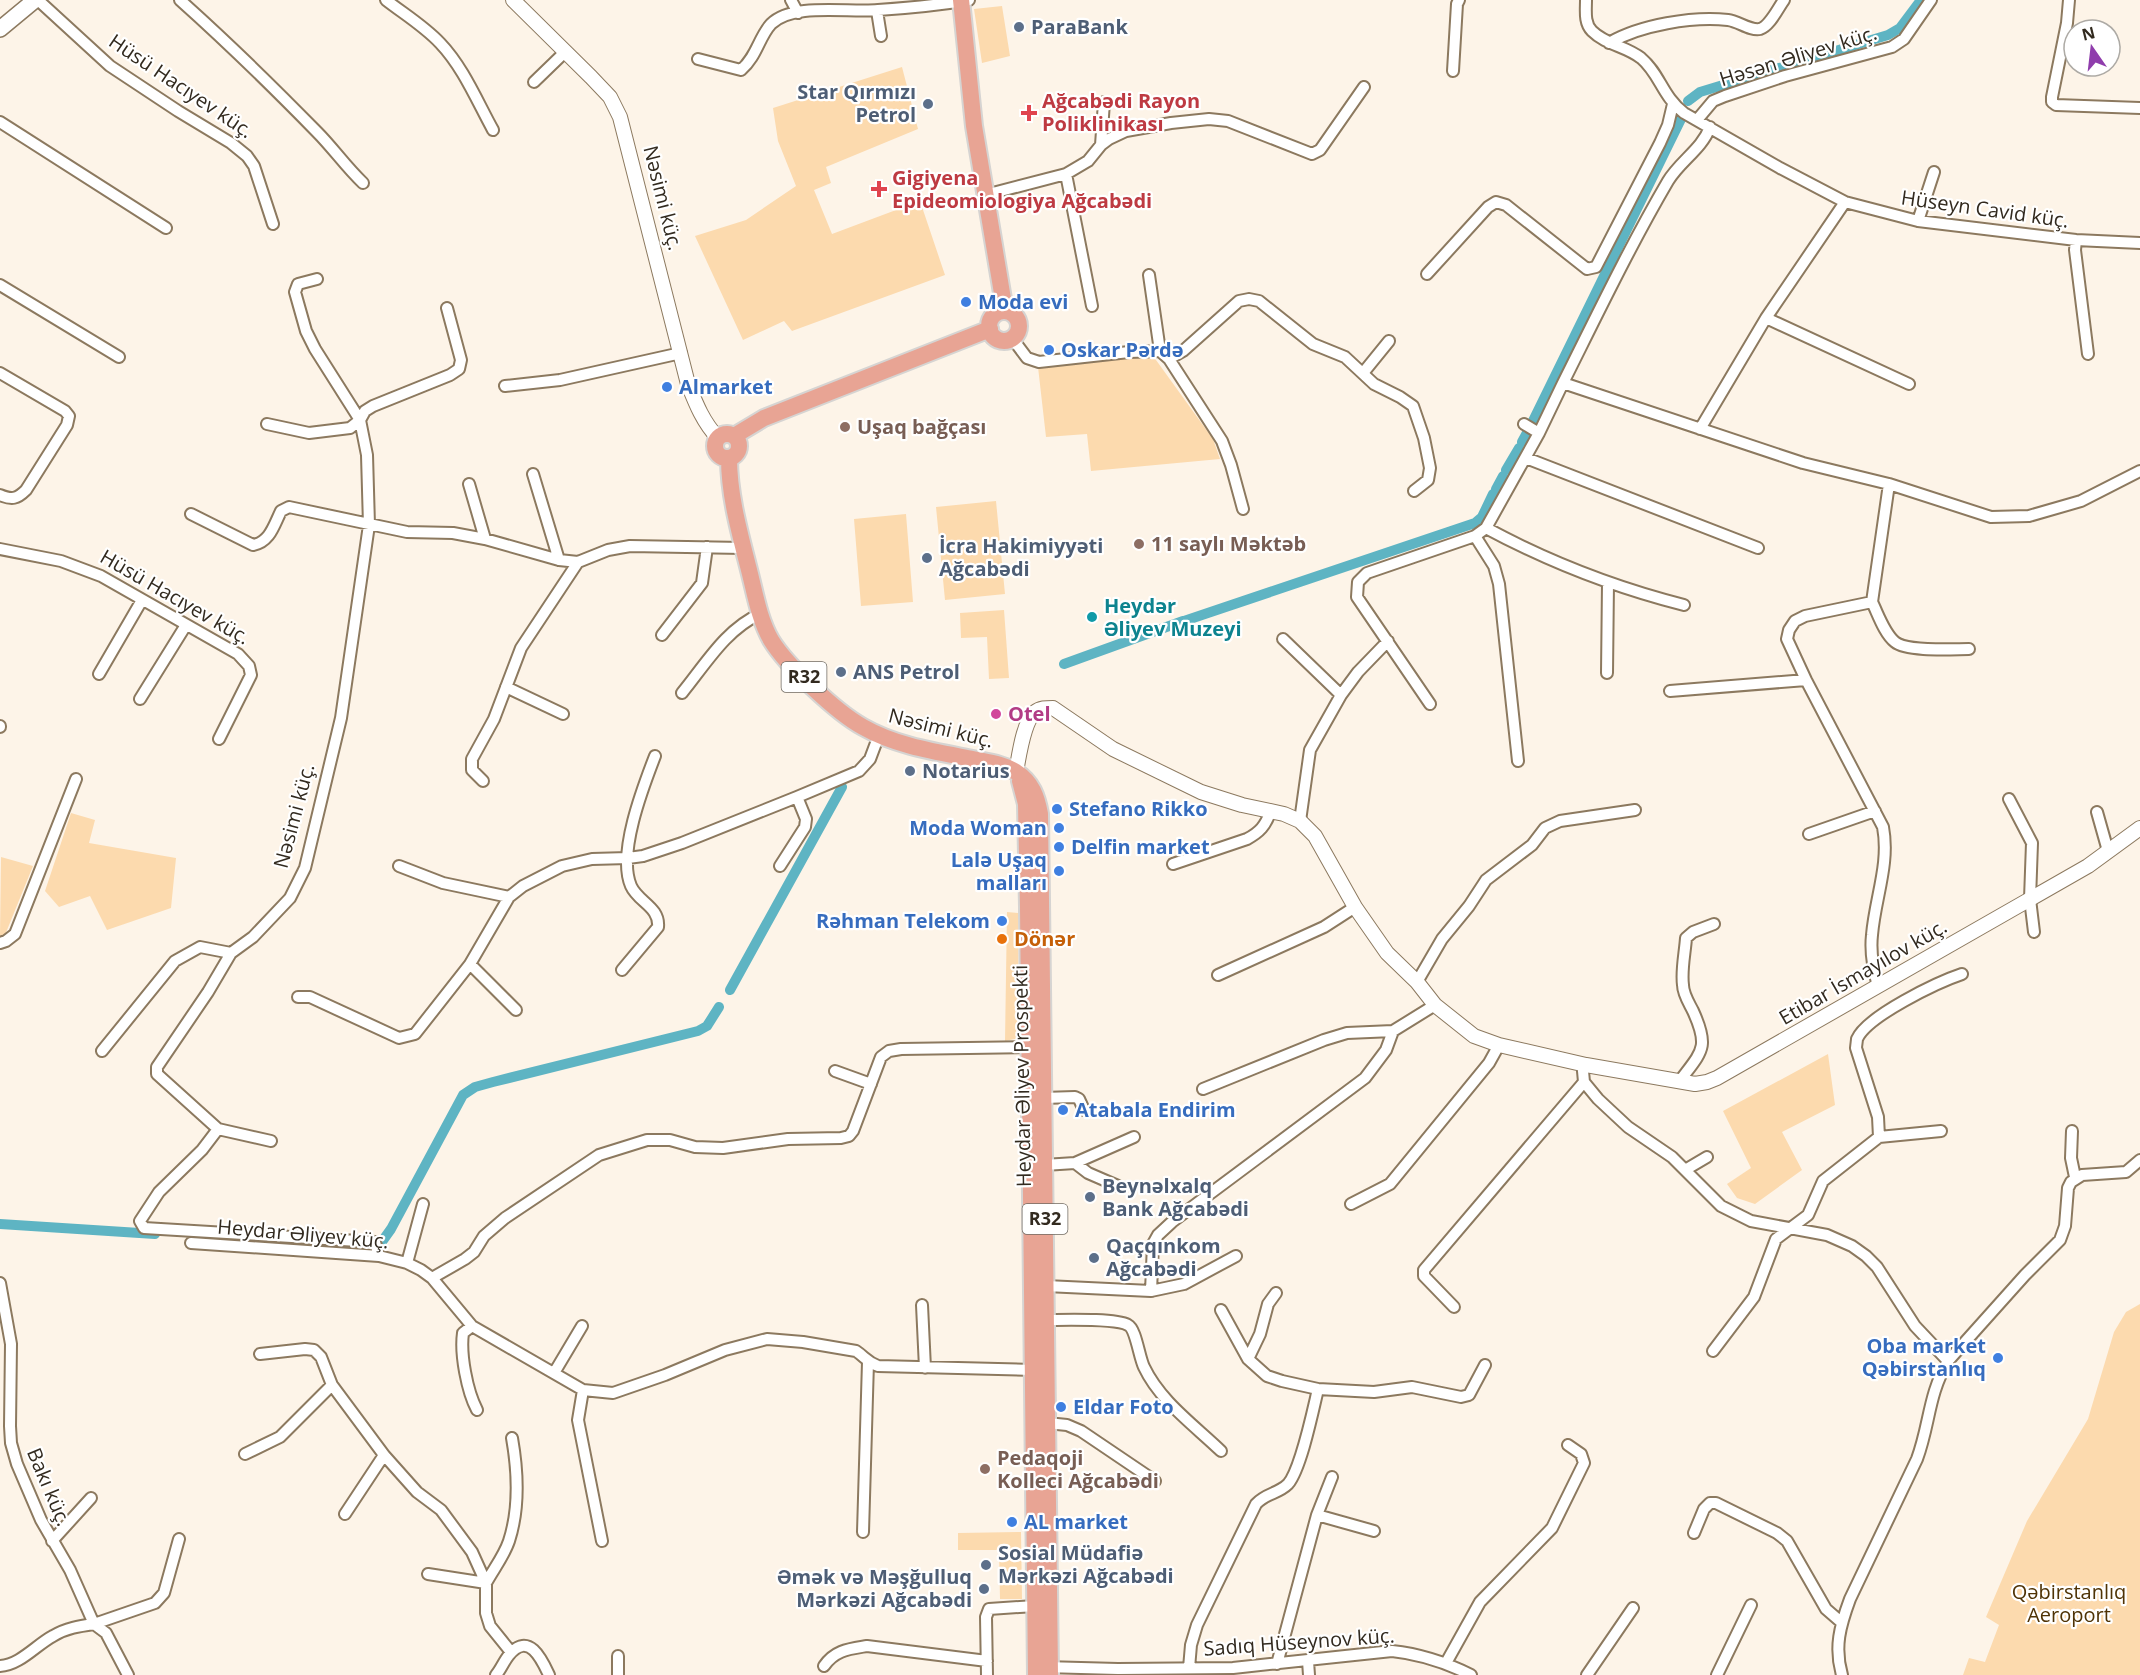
<svg xmlns="http://www.w3.org/2000/svg" width="2140" height="1675" viewBox="0 0 2140 1675" font-family="'Open Sans',sans-serif">
	<style>
		.green { fill: #fcdaae }
		.lines { fill: none; stroke-linecap: round; stroke-linejoin: round }
		.canal { stroke: #5eb4c3; stroke-width: 10 }
		.minor-casing { stroke: #8c795f; stroke-width: 14 }
		.tertiary-casing { stroke: #8c795f; stroke-width: 16 }
		.secondary-casing { stroke: #8c795f; stroke-width: 18 }
		.primary-casing { stroke: #d6d4d2; stroke-width: 20 }
		.minor { stroke: #fff; stroke-width: 10 }
		.tertiary { stroke: #fff; stroke-width: 14 }
		.secondary { stroke: #fff; stroke-width: 15 }
		.primary { stroke: #e8a494; stroke-width: 16 }
		.service-dot { fill: #5c6f8a; stroke: #fff; stroke-width: 2 }
		.health-dot { fill: #e0444e; stroke: #fff; stroke-width: 2 }
		.shop-dot { fill: #3f7fe0; stroke: #fff; stroke-width: 2 }
		.education-dot { fill: #8d6e63; stroke: #fff; stroke-width: 2 }
		.culture-dot { fill: #0f9aa8; stroke: #fff; stroke-width: 2 }
		.hotel-dot { fill: #d1479c; stroke: #fff; stroke-width: 2 }
		.food-dot { fill: #e8710a; stroke: #fff; stroke-width: 2 }
		.labels { text-anchor: middle; stroke-width: 4.5; stroke-linejoin: round; paint-order: stroke }
		.shield { fill: #fff; stroke: #706a62; stroke-width: 1.5 }
		.shield-label { font-size: 18px; font-weight: bold; fill: #322a1f }
		.service-label { font-size: 20px; font-weight: bold; fill: #4e5e75; stroke: #fff; text-anchor: start }
		.street-label { font-size: 20px; fill: #322a1f; stroke: #fff }
		.health-label { font-size: 20px; font-weight: bold; fill: #be3a42; stroke: #fff; text-anchor: start }
		.shop-label { font-size: 20px; font-weight: bold; fill: #366cbe; stroke: #fff; text-anchor: start }
		.education-label { font-size: 20px; font-weight: bold; fill: #785e54; stroke: #fff; text-anchor: start }
		.culture-label { font-size: 20px; font-weight: bold; fill: #0d838f; stroke: #fff; text-anchor: start }
		.hotel-label { font-size: 20px; font-weight: bold; fill: #b23c85; stroke: #fff; text-anchor: start }
		.food-label { font-size: 20px; font-weight: bold; fill: #c56008; stroke: #fff; text-anchor: start }
		.park-label { font-size: 20px; fill: #4f3305; stroke: #fff }
	</style>
	<rect width="100%" height="100%" fill="#fdf4e8"/>
	<path class="green" d="M1002 6 1010 56 982 63 974 9Z
		M902 67 918 129 826 167 831 183 814 190 832 234 920 201 945 275 792 331 784 321 743 340 695 236 746 220 796 186 778 141 773 108Z
		M1150 355 1156 360 1213 439 1220 459 1091 471 1087 434 1046 437 1038 367Z
		M996 501 1005 594 945 600 936 507Z
		M906 514 913 602 861 606 854 519Z
		M1004 610 1009 678 989 679 987 637 961 638 960 613Z
		M71 813 95 820 89 843 176 858 171 908 107 930 90 896 59 907 45 891Z
		M1 857 33 866 5 935 0 936Z
		M1007 912 1018 913 1019 1038 1005 1041Z
		M1828 1054 1835 1105 1782 1132 1802 1170 1755 1204 1737 1198 1727 1184 1751 1168 1723 1111Z
		M2140 1304V1675H1963L1969 1658 1985 1662 1999 1625 1986 1617 2027 1521 2088 1419 2114 1332 2126 1312Z
		M1021 1532 1022 1599H1000L999 1550H958V1533Z"/>
	<g class="lines">
		<path class="canal" d="M1688 101 1700 92 1888 35 1900 28 1921 0
			M1532 423 1681 119
			M1522 442 1528 431
			M1506 470 1519 448
			M1496 489 1503 476
			M1184 621 1475 523 1482 517 1493 494
			M1064 664 1183 621
			M730 990 842 787
			M0 1224 155 1234
			M381 1243 391 1229 463 1095 475 1087 493 1082 698 1031 707 1026 719 1007"/>
		<g class="minor-casing">
			<path id="minor" d="M38 0 110 66 178 111 231 143 247 156 254 166 273 224
				M180 0C227 42 273 87 317 132 333 148 346 167 363 183
				M386 0C404 14 424 26 440 43 463 67 477 101 493 130
				M791 0 798 13
				M1586 0C1586 11 1584 23 1592 31 1606 45 1626 46 1641 58 1660 74 1662 96 1684 113L1780 168 1845 202 1918 221 2076 240 2140 243
				M2069 0 2067 23 2052 97V102L2056 105 2140 108
				M877 11 881 36
				M1609 43C1640 25 1693 16 1728 20 1738 21 1750 31 1760 29 1770 26 1778 8 1784 0
				M698 59 741 70C757 56 759 37 771 24 793 2 849 13 878 10 908 8 939 5 969 0
				M1453 71 1457 4 1459 0
				M534 82 565 52
				M1697 120 1713 101 1725 96 1785 76 1892 47 1904 39 1931 0
				M0 122 166 228
				M1101 145 1104 102
				M1066 174 1092 306
				M985 195 1066 174 1088 161 1101 145 1109 139 1126 131 1171 123 1209 119 1228 121 1312 154 1320 150 1364 87
				M1918 221 1934 172
				M2076 240 2075 250 2088 354
				M1427 274 1488 207 1496 202 1506 205 1587 269 1596 267 1660 143 1668 125 1673 104
				M1149 275 1160 351
				M0 285 119 357
				M1766 318 1909 384
				M1012 338 1027 358 1039 362 1129 352 1160 351 1169 359 1222 441 1231 465 1243 509
				M1169 359 1183 351 1239 301 1249 299 1259 301 1313 344 1345 357 1374 384 1400 397 1413 406 1424 438 1430 468 1428 480 1414 491
				M0 373 65 411 69 416 67 425 26 490C17 499 12 500 0 495
				M1363 373 1389 341
				M1563 383C1597 315 1630 246 1668 181 1680 161 1702 149 1710 127
				M505 386 560 380 681 353
				M267 424 309 433 350 428 360 420 365 411 373 406 450 375 459 369 461 360 447 308
				M1524 424 1539 433
				M1700 429 1766 318 1845 202
				M1526 458 1758 548
				M533 474 559 560
				M469 484 485 539
				M191 514 253 545C270 542 274 525 281 511L289 507 407 532 453 533 485 539 559 560 578 562 608 550 630 546 743 548
				M1486 528C1551 563 1613 587 1684 605
				M1475 536 1494 566 1499 584 1518 761
				M0 549 61 561 101 576 238 654 249 666 251 675 219 739
				M1872 602C1878 614 1884 633 1895 642 1907 652 1953 649 1969 649
				M662 635 702 583 707 547
				M1283 639 1341 695
				M1607 673 1608 583
				M99 674 142 600
				M506 687 563 714
				M1670 691 1806 680
				M682 693C705 665 726 629 760 614
				M140 699 186 625
				M1430 704 1357 597 1358 582 1367 573 1475 536 1486 528 1539 433 1563 383 1803 463 1889 484 1991 517 2029 516 2081 501 2140 471
				M0 727V726
				M483 781 472 770V759L494 719 521 648 578 562
				M2009 799 2032 843 2030 899 2034 932
				M2097 812 2108 851
				M1300 821 1310 750 1341 695 1358 672 1388 641
				M1809 834 1875 811
				M1173 864 1247 839C1260 832 1265 826 1270 813
				M399 866 443 883 509 897
				M780 866 805 827 806 819 797 797
				M0 943 6 941 15 934 76 779
				M470 964 516 1010
				M622 970 658 927C660 907 638 902 631 886 617 854 643 787 655 756
				M1218 975 1324 927 1355 907
				M1417 982 1442 939 1469 906 1486 880 1532 845 1545 828 1560 821 1635 810
				M1878 986C1873 969 1870 953 1872 935 1875 898 1890 864 1883 827L1806 680 1787 639 1789 630 1795 621 1805 616 1872 602 1889 484
				M298 997H310L399 1038 415 1034 470 964 509 897 523 886 562 866 592 859 628 858 643 856 682 843 797 797 859 771 870 759 879 735
				M102 1051 175 961 200 947 231 953 253 937 290 898 305 868 341 718 369 525 367 455 360 420 315 349 306 331 295 292 298 284 317 279
				M1586 1065 1583 1071 1584 1082 1598 1099 1628 1127 1672 1157 1721 1206 1751 1221 1827 1235 1852 1246 1866 1256 1877 1267 1915 1326 1948 1361
				M835 1071 871 1084
				M1679 1082C1702 1051 1710 1048 1693 1011 1689 1003 1683 994 1683 985 1681 970 1685 953 1686 938L1693 932 1714 924
				M1203 1089 1324 1040 1347 1033 1393 1031 1435 1005
				M1043 1098 1075 1097 1079 1099 1084 1110
				M218 1129 157 1074V1067L208 992 231 953
				M2072 1131 2071 1158 2075 1177
				M1879 1137 1941 1131
				M271 1141 218 1129 202 1150 159 1192 140 1221 144 1228 375 1242 379 1256
				M1075 1163 1088 1173 1118 1186
				M1044 1165 1075 1163 1134 1137
				M1685 1170 1707 1157
				M1351 1204 1390 1184 1489 1063 1499 1045
				M191 1243 379 1256 407 1263 421 1270 432 1278 472 1326 583 1390 613 1393 665 1375 725 1350 767 1339 803 1342 856 1351C865 1357 867 1362 878 1366L1033 1370
				M407 1263 423 1204
				M432 1278 465 1259 474 1252 484 1236 505 1218 599 1155 647 1140H670L695 1147 723 1148 788 1139 841 1138 849 1136 853 1131 881 1057 889 1051 901 1049 1028 1047
				M0 1283 11 1344 10 1426 11 1443 17 1464 41 1520 70 1570 94 1624 155 1603 164 1593 179 1539
				M1046 1286 1151 1291 1184 1284 1236 1256
				M1151 1291 1153 1244 1158 1235 1172 1222 1365 1078 1386 1050 1393 1031
				M922 1305 925 1368
				M1454 1307 1424 1276V1270L1584 1082
				M1221 1310 1248 1359 1267 1376 1282 1381 1318 1389 1374 1392 1412 1387 1461 1397 1469 1395 1485 1365
				M1046 1320C1063 1320 1115 1318 1128 1325 1136 1329 1139 1357 1144 1367 1160 1401 1194 1425 1221 1451
				M472 1326 463 1333C460 1354 467 1391 477 1410
				M1713 1351 1754 1297 1776 1239 1808 1215 1823 1181 1879 1137 1878 1117 1856 1048C1856 1047 1857 1040 1857 1039 1867 1016 1938 982 1962 974
				M260 1354 305 1349 314 1350 321 1357 332 1385 384 1455 417 1492 441 1510 472 1552 486 1583V1613L490 1626 511 1652
				M1248 1359 1260 1334 1268 1304 1276 1293
				M554 1373 582 1326
				M583 1390 578 1420 602 1541
				M1047 1423 1067 1425 1081 1431 1155 1481
				M245 1454 280 1437 332 1385
				M345 1514 384 1455
				M1317 1515 1374 1531
				M863 1532 868 1362
				M1694 1533 1704 1509 1710 1503H1716L1777 1533 1787 1541 1826 1609 1841 1622
				M52 1541 91 1498
				M428 1574 486 1583C493 1570 504 1556 509 1541 520 1507 518 1472 512 1438
				M1308 1661 1309 1675
				M1446 1663 1480 1602 1552 1528 1584 1463 1581 1454 1568 1445
				M1277 1664 1317 1515 1332 1477
				M0 1666C20 1665 36 1645 53 1636 66 1628 80 1626 94 1624L106 1633 128 1675
				M824 1666C835 1650 849 1649 867 1646L987 1661
				M1044 1667 1118 1669 1233 1668 1392 1651C1421 1654 1445 1662 1471 1675
				M1189 1668 1191 1645 1197 1625 1256 1504C1266 1493 1278 1494 1288 1484 1301 1469 1313 1410 1318 1389
				M496 1675C501 1669 504 1661 509 1655 529 1631 542 1660 549 1675
				M618 1675V1656
				M987 1675 986 1617 989 1609 1035 1606
				M1587 1675 1633 1608
				M1717 1675 1751 1605
				M1842 1675C1834 1647 1840 1626 1850 1599L1917 1459C1930 1424 1928 1395 1948 1361L2025 1275 2060 1240 2065 1226 2068 1188 2071 1182 2082 1175 2126 1172 2140 1160"/>
		</g>
		<g class="tertiary-casing">
			<path id="tertiary" d="M513 0 591 77 610 97 620 117 688 384C696 404 703 422 718 438
				M1016 772C1019 757 1023 722 1035 712 1040 708 1046 708 1053 708L1113 749 1201 792 1242 805 1284 814 1300 821 1315 836 1355 907 1387 953 1417 982 1435 1005 1474 1036 1499 1045 1586 1065 1695 1084 1707 1082 1717 1078 2088 866 2140 828"/>
		</g>
		<g class="secondary-casing">
			<path id="secondary" d="M0 29 35 0"/>
		</g>
		<g class="primary-casing">
			<path id="primary" d="M961 0 974 126 1005 311
				M989 326a15 15 0 1 1 30 0a15 15 0 1 1-30 0Z
				M715 446a12 12 0 1 1 24 0a12 12 0 1 1-24 0Z
				M734 436 764 418 990 329
				M729 458C729 496 740 534 749 570 755 593 759 619 771 640 787 666 836 712 863 727 896 746 937 752 973 759 987 762 1004 764 1016 772 1032 782 1037 797 1040 814L1050 1675
				M1020 781 1026 804 1028 907 1036 1675"/>
		</g>
		<use href="#minor" class="minor"/>
		<use href="#tertiary" class="tertiary"/>
		<use href="#secondary" class="secondary"/>
		<use href="#primary" class="primary"/>
	</g>
	<g class="service-dot">
		<circle cx="1019" cy="27" r="6"/>
		<circle cx="928" cy="104" r="6"/>
		<circle cx="927" cy="558" r="6"/>
		<circle cx="841" cy="672" r="6"/>
		<circle cx="910" cy="771" r="6"/>
		<circle cx="1090" cy="1197" r="6"/>
		<circle cx="1094" cy="1258" r="6"/>
		<circle cx="986" cy="1565" r="6"/>
		<circle cx="984" cy="1589" r="6"/>
	</g>
	<g class="health-dot">
		<path d="M1026 104h6v6h6v6h-6v6h-6v-6h-6v-6h6z"/>
		<path d="M876 180h6v6h6v6h-6v6h-6v-6h-6v-6h6z"/>
	</g>
	<g class="shop-dot">
		<circle cx="966" cy="302" r="6"/>
		<circle cx="1049" cy="350" r="6"/>
		<circle cx="667" cy="387" r="6"/>
		<circle cx="1057" cy="809" r="6"/>
		<circle cx="1059" cy="828" r="6"/>
		<circle cx="1059" cy="847" r="6"/>
		<circle cx="1059" cy="871" r="6"/>
		<circle cx="1002" cy="921" r="6"/>
		<circle cx="1063" cy="1110" r="6"/>
		<circle cx="1998" cy="1358" r="6"/>
		<circle cx="1061" cy="1407" r="6"/>
		<circle cx="1012" cy="1522" r="6"/>
	</g>
	<g class="education-dot">
		<circle cx="845" cy="427" r="6"/>
		<circle cx="1139" cy="544" r="6"/>
		<circle cx="985" cy="1469" r="6"/>
	</g>
	<circle class="culture-dot" cx="1092" cy="617" r="6"/>
	<circle class="hotel-dot" cx="996" cy="714" r="6"/>
	<circle class="food-dot" cx="1002" cy="939" r="6"/>
	<g class="labels">
		<g class="shield">
			<rect x="781.5" y="662" width="45" height="30" rx="4.5"/>
			<rect x="1022.5" y="1204" width="45" height="30" rx="4.5"/>
		</g>
		<g class="shield-label">
			<text x="804" y="683">R32</text>
			<text x="1045" y="1225">R32</text>
		</g>
		<g class="service-label">
			<text x="1031" y="34">ParaBank</text>
			<text x="916" y="99" text-anchor="end">Star Qırmızı<tspan x="916" dy="23">Petrol</tspan></text>
			<text x="939" y="553">İcra Hakimiyyəti<tspan x="939" dy="23">Ağcabədi</tspan></text>
			<text x="853" y="679">ANS Petrol</text>
			<text x="922" y="778">Notarius</text>
			<text x="1102" y="1193">Beynəlxalq<tspan x="1102" dy="23">Bank Ağcabədi</tspan></text>
			<text x="1106" y="1253">Qaçqınkom<tspan x="1106" dy="23">Ağcabədi</tspan></text>
			<text x="998" y="1560">Sosial Müdafiə<tspan x="998" dy="23">Mərkəzi Ağcabədi</tspan></text>
			<text x="972" y="1584" text-anchor="end">Əmək və Məşğulluq<tspan x="972" dy="23">Mərkəzi Ağcabədi</tspan></text>
		</g>
		<g class="street-label">
			<text transform="translate(1798 56) rotate(-17)" y="7">Həsən Əliyev küç.</text>
			<text transform="translate(181 86) rotate(34)" y="7">Hüsü Hacıyev küç.</text>
			<text transform="translate(663 198) rotate(76)" y="7">Nəsimi küç.</text>
			<text transform="translate(1985 209) rotate(8)" y="7">Hüseyn Cavid küç.</text>
			<text transform="translate(175 597) rotate(30)" y="7">Hüsü Hacıyev küç.</text>
			<text transform="translate(941 728) rotate(14)" y="7">Nəsimi küç.</text>
			<text transform="translate(294 816) rotate(-75)" y="7">Nəsimi küç.</text>
			<text transform="translate(1863 972) rotate(-30)" y="7">Etibar İsmayılov küç.</text>
			<text transform="translate(1022 1076) rotate(-91)" y="7">Heydar Əliyev Prospekti</text>
			<text transform="translate(303 1234) rotate(5)" y="7">Heydar Əliyev küç.</text>
			<text transform="translate(49 1487) rotate(67)" y="7">Bakı küç.</text>
			<text transform="translate(1299 1642) rotate(-4)" y="7">Sadıq Hüseynov küç.</text>
		</g>
		<g class="health-label">
			<text x="1042" y="108">Ağcabədi Rayon<tspan x="1042" dy="23">Poliklinikası</tspan></text>
			<text x="892" y="185">Gigiyena<tspan x="892" dy="23">Epideomiologiya Ağcabədi</tspan></text>
		</g>
		<g class="shop-label">
			<text x="978" y="309">Moda evi</text>
			<text x="1061" y="357">Oskar Pərdə</text>
			<text x="679" y="394">Almarket</text>
			<text x="1069" y="816">Stefano Rikko</text>
			<text x="1047" y="835" text-anchor="end">Moda Woman</text>
			<text x="1071" y="854">Delfin market</text>
			<text x="1047" y="867" text-anchor="end">Lalə Uşaq<tspan x="1047" dy="23">malları</tspan></text>
			<text x="990" y="928" text-anchor="end">Rəhman Telekom</text>
			<text x="1075" y="1117">Atabala Endirim</text>
			<text x="1986" y="1353" text-anchor="end">Oba market<tspan x="1986" dy="23">Qəbirstanlıq</tspan></text>
			<text x="1073" y="1414">Eldar Foto</text>
			<text x="1024" y="1529">AL market</text>
		</g>
		<g class="education-label">
			<text x="857" y="434">Uşaq bağçası</text>
			<text x="1151" y="551">11 saylı Məktəb</text>
			<text x="997" y="1465">Pedaqoji<tspan x="997" dy="23">Kolleci Ağcabədi</tspan></text>
		</g>
		<g class="culture-label">
			<text x="1104" y="613">Heydər<tspan x="1104" dy="23">Əliyev Muzeyi</tspan></text>
		</g>
		<g class="hotel-label">
			<text x="1008" y="721">Otel</text>
		</g>
		<g class="food-label">
			<text x="1014" y="946">Dönər</text>
		</g>
		<g class="park-label">
			<text x="2069" y="1599">Qəbirstanlıq<tspan x="2069" dy="23">Aeroport</tspan></text>
		</g>
	</g>
	<g transform="translate(2092 48) rotate(346)"><circle r="28" fill="#ffffff" stroke="#adaaa5" stroke-width="1.5"/>
	<path d="M0-4.5L10 22L0 15L-10 22Z" fill="#8f3dac"/>
	<text y="-9" font-size="16" font-weight="bold" text-anchor="middle" fill="#322a1f">N</text>
	</g>
</svg>
